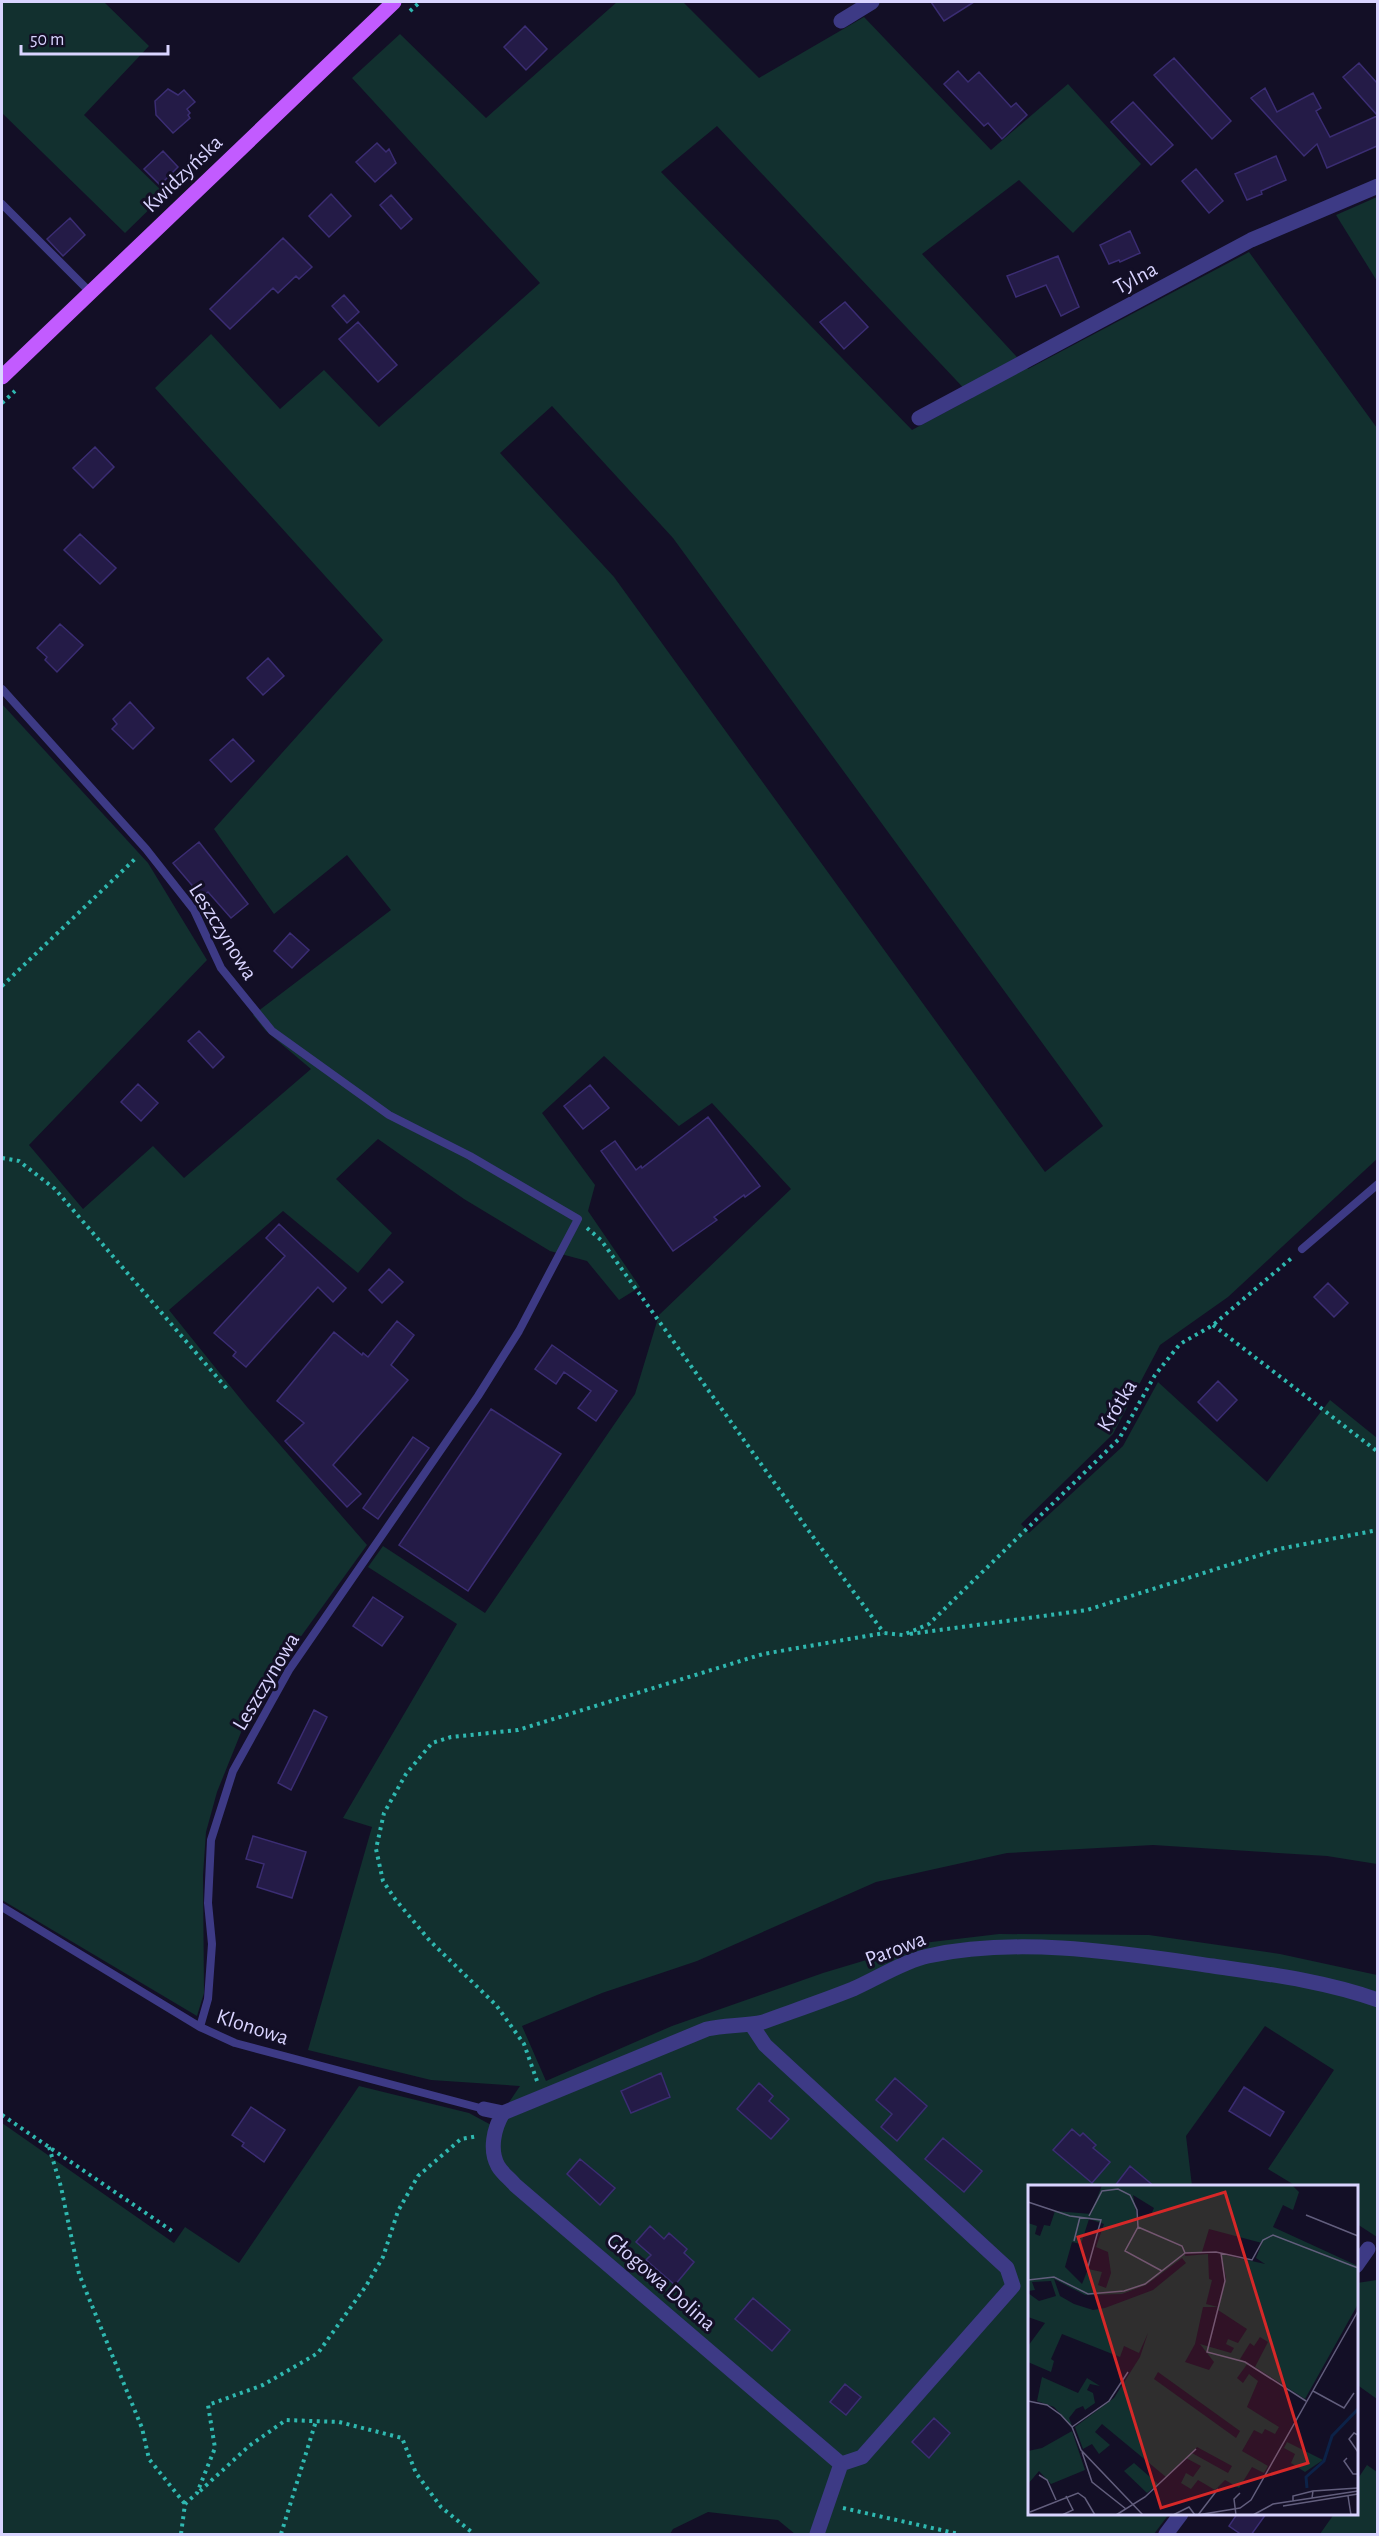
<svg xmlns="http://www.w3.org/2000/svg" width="1379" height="2536" viewBox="0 0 1379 2536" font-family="'Alegreya Sans',sans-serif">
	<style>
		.green { fill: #12302f; fill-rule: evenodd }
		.building { fill: #241b47; stroke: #3b2d73; stroke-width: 1.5 }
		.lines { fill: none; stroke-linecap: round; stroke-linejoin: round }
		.path { stroke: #2fb8b0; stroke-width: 4; stroke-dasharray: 3 4.5; stroke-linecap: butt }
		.service { stroke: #3d3a85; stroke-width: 8 }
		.minor { stroke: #3d3a85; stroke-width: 15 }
		.primary { stroke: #c25bff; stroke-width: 15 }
		.labels { text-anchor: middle; stroke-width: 6; stroke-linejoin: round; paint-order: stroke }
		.street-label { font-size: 22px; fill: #d9d4ff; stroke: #130f26 }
		.inset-river { fill: none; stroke: #0c2248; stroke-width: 3 }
		.inset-road { fill: none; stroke: #625e7d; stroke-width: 1.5 }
		.view { fill: #d62828; fill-opacity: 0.15; stroke: #d62828; stroke-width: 3 }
		.inset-edge { fill: none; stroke: #d9d4ff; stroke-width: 3 }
	</style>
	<rect width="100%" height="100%" fill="#130f26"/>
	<path class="green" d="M2 2H104L149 46 84 115 165 194 125 233 2 113Z
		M617 2H683L759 78 864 17 991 150 1068 84 1141 164 1073 233 1019 180 922 254 1028 369 1249 252 1377 428 1378 1158 1228 1297 1160 1345 1113 1434 1021 1524 1029 1533 1123 1446 1158 1382 1267 1482 1330 1400 1377 1438V1864L1327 1856 1153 1845 1007 1853 876 1882 697 1961 602 1993 522 2026 546 2081 672 2026 823 1973 923 1943 999 1934 1149 1935 1280 1954 1377 1975V2237L1357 2224 1356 2186H1296L1268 2169 1334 2070 1265 2026 1186 2136 1192 2186H1030V2514H1169L1154 2534H795L778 2520 708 2512 673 2529 670 2534H2V2123L174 2243 185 2227 239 2263 359 2086 469 2113 493 2126 520 2086 431 2080 308 2050 372 1827 343 1818 457 1624 368 1567 383 1546 485 1613 635 1394 659 1315 791 1189 712 1103 679 1126 604 1056 542 1113 595 1185 588 1211 640 1287 619 1300 587 1261 550 1251 464 1199 378 1139 336 1179 392 1233 358 1273 283 1211 169 1310 247 1407 367 1545 263 1689 246 1720 217 1792 206 1832 203 1875 204 1993 197 2016 2 1900V704L148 863 207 960 29 1145 83 1209 153 1146 184 1178 311 1069 266 1031 253 1015 391 910 347 855 274 914 214 829 383 640 155 388 211 334 280 409 324 370 379 427 540 283 352 78 400 34 486 118ZM717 126 972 397V398L912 430 661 172ZM552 406 673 538 1103 1126 1045 1172 614 577 500 453Z
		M1377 197V281L1336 215Z
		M1377 2280H1378L1377 2399 1356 2384 1357 2283Z
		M1367 2465 1377 2472V2534H1320L1334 2514H1356L1357 2480Z"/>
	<path class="building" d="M931 2H974L944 21Z
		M525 26 547 49 526 70 504 47Z
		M1174 58 1231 121 1212 139 1154 75Z
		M1359 63 1377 83V115L1343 77Z
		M958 71 968 82 979 72 1011 107 1016 103 1027 115 1002 139 988 123 984 126 944 84Z
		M1265 88 1277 112 1313 93 1321 108 1316 111 1330 137 1377 116V146L1327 168 1317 144 1304 156 1251 98Z
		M168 89 178 95 184 90 195 102 187 109 190 113 188 115 190 118 173 133 156 115 155 101Z
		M1133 102 1173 145 1151 165 1111 122Z
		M377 143 386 152 389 149 396 163 375 182 356 162Z
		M163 151 178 167 160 185 144 169Z
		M1276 156 1286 180 1261 191 1262 194 1247 200 1235 174Z
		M1196 169 1223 201 1209 213 1182 181Z
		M331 194 351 216 329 237 309 216Z
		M391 195 412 219 401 229 380 205Z
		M70 218 85 235 63 256 47 239Z
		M1130 231 1140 253 1120 262 1119 260 1109 264 1100 245Z
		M283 238 312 267 299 279 296 276 278 293 273 288 230 329 210 309Z
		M1058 256 1079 307 1061 316 1046 285 1016 297 1007 276Z
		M344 295 359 312 347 323 332 306Z
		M845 302 868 327 844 349 820 322Z
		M358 322 397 365 378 382 339 339Z
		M95 447 114 467 93 488 73 468Z
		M80 534 116 568 100 584 64 550Z
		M60 624 83 645 57 672 45 660 47 657 37 648Z
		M268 658 284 676 263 695 247 678Z
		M130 702 154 728 133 749 112 729 117 724 113 719Z
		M233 739 254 761 231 782 210 760Z
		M199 842 248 904 231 918 208 892 202 897 173 863Z
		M290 933 309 950 292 968 274 951Z
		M199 1031 224 1057 213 1068 188 1041Z
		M138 1084 158 1103 141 1121 121 1102Z
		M590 1085 609 1108 583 1129 564 1106Z
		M708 1117 760 1186 745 1197 744 1195 714 1217 717 1220 673 1251 601 1151 615 1141 636 1170 641 1166 642 1168Z
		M279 1224 346 1288 333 1302 318 1287 246 1367 233 1356 236 1352 214 1333 285 1256 266 1238Z
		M389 1269 403 1282 382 1303 369 1290Z
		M1328 1283 1348 1303 1334 1317 1314 1297Z
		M397 1321 414 1335 391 1365 408 1380 333 1465 361 1494 347 1507 285 1441 304 1423 277 1401 334 1332 362 1355 363 1353 368 1357Z
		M552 1345 617 1391 596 1421 578 1408 591 1391 564 1372 556 1384 535 1369Z
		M1218 1381 1237 1400 1217 1421 1198 1402Z
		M491 1409 561 1454 468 1591 399 1545Z
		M413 1437 429 1448 378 1519 363 1508Z
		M373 1597 403 1617 382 1646 353 1626Z
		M314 1710 327 1717 291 1790 278 1783Z
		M253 1836 306 1852 292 1898 257 1887 264 1864 246 1859Z
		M661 2073 670 2097 631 2113 621 2091Z
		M895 2078 927 2106 897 2141 881 2127 892 2114 876 2100Z
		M759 2083 773 2096 769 2101 789 2119 771 2139 737 2109Z
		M1244 2087 1284 2112 1270 2136 1229 2111Z
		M251 2107 285 2130 264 2162 242 2146 244 2143 232 2135Z
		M1072 2129 1080 2136 1083 2133 1096 2145 1093 2148 1110 2162 1092 2183 1053 2150Z
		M943 2138 982 2171 964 2192 925 2159Z
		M580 2159 615 2188 600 2205 567 2174Z
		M1130 2166 1155 2187H1114Z
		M650 2226 664 2239 669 2233 687 2249 684 2253 694 2262 675 2285 646 2260 651 2255 636 2242Z
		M753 2298 790 2330 772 2351 735 2319Z
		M845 2384 861 2397 846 2415 830 2402Z
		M934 2418 950 2433 929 2458 912 2442Z
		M1237 2514H1266L1251 2535H1242L1229 2526Z"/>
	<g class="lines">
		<path class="path" d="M410 11 420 2
			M2 403 15 391
			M2 986 137 857
			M2 1158 19 1161 55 1189 228 1390
			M587 1228 601 1240 816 1541 884 1633
			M1213 1325 1378 1452
			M910 1634 1087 1610 1279 1549 1378 1530
			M537 2081 524 2044 496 2005 430 1941 395 1899 383 1881 376 1849 384 1813 406 1774 432 1743 451 1737 518 1730 763 1654 884 1633 903 1635 929 1624 1119 1439 1155 1375 1180 1344 1213 1325 1294 1256
			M2 2115 175 2233
			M49 2147 61 2187 79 2274 142 2428 149 2459 185 2504
			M200 2491 249 2446 286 2420 339 2422 402 2438 416 2473 441 2507 474 2534
			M843 2508 959 2534
			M181 2534 185 2504 197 2493 215 2448 208 2405 263 2385 318 2353 366 2286 383 2257 398 2211 418 2176 461 2139 478 2136
			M281 2534 316 2421"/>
		<path class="service" d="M2 204 90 292
			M2 689 146 849 194 910 221 968 272 1031 389 1115 470 1156 578 1219 519 1331 478 1396 289 1670 233 1771 211 1840 208 1903 212 1944 208 1999 200 2027
			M1302 1249 1378 1184
			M2 1907 200 2027 235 2043 484 2109"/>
		<path class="minor" d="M841 21 872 2
			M919 418 1251 240 1378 186
			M751 2024 765 2045 1007 2268 1013 2286 862 2457 841 2464
			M484 2109 503 2113 707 2029C725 2025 744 2026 763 2022 793 2011 823 2001 853 1989 876 1979 904 1961 928 1956 1019 1936 1122 1953 1213 1966 1268 1974 1325 1981 1378 2000
			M503 2113C494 2128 489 2150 498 2166 502 2173 510 2179 515 2185L841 2464
			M1356 2266 1368 2249
			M817 2534 841 2464
			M1166 2534 1181 2514"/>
		<path class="primary" d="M2 377 394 2"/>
	</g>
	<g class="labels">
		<g class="street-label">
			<text transform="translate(182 173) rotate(-44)" y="8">Kwidzyńska</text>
			<text transform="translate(1135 277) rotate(-28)" y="8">Tylna</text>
			<text transform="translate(224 931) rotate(58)" y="8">Leszczynowa</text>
			<text transform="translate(1116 1405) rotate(-59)" y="8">Krótka</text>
			<text transform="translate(265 1681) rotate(-59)" y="8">Leszczynowa</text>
			<text transform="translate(895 1948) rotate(-21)" y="8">Parowa</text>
			<text transform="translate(253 2026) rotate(18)" y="8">Klonowa</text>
			<text transform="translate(662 2281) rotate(41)" y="8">Głogowa Dolina</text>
		</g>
	</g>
	<g transform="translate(1028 2185)">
		<rect width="330" height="330" fill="#130f26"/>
		<path d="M74 0H264L271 7 265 25 255 20 245 42 330 81V119L277 214 227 182 240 157 232 152 226 161 222 158 212 174 220 178 209 193 215 198 221 189 230 196 219 222 251 242 247 249 237 244 234 249 226 245 214 266 240 281 236 288 224 282 211 303 197 295 187 305 170 295 163 304 153 298 158 288 165 292 173 281 158 273 138 292 74 239 67 247 82 260 71 269 64 259 55 264 47 242 86 213 112 172 120 148 111 168 96 161 92 172 34 149 23 174 26 176 23 187 0 177V161L17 138 0 132V108L11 116 28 111 23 96 4 97 7 105 0 106V38L9 41 7 49 12 51 16 40 22 41 27 26 63 29ZM105 10 126 23 122 32H109ZM61 34 76 39 68 62 80 67 83 88 78 103 70 100 74 87 60 84 54 99 37 82 44 57 53 59ZM181 44 234 58 228 73 237 79 193 69 198 93 190 125 219 144 210 158 200 154 198 159 206 163 203 168 172 159 186 177 181 185 157 177 167 159 175 122H190L178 119 184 95 181 94 180 69 157 71 158 67H174ZM154 73 158 78 125 105 77 123 65 125 46 119 32 111 26 94 57 110 94 109 118 100ZM130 187 212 246 208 253 126 194ZM169 262 204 281 200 288 164 268ZM14 192 50 208 59 193 72 201 62 199 59 205 65 208 67 218 57 225 55 221 48 224 41 233 44 241 26 222 9 216ZM44 246 57 285 23 299 11 286 0 299V266L14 263ZM259 257 295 275 277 287 263 278 267 269 256 263ZM106 278 130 299 119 308 96 286Z" fill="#12302f" fill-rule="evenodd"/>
		<path class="inset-river" d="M279 303 278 292 296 276 304 251 330 224"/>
		<path class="inset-road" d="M0 17 42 31 73 35 60 82M278 30 330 51M61 31 74 6 90 4 102 10 109 25 110 42 97 66 134 86M110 42 154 61 157 68M46 56 52 32M193 68 197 96 179 167 217 177 278 216M0 95 26 92 60 109 96 106 117 99 157 68 188 67 224 75 235 55 245 50 330 83M285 206 316 223 326 208M0 216 19 220 33 230 44 242 53 265 115 330M44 242 81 216 100 187M330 250 326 248 321 254 330 267M54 267 64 297 98 324M319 273 316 276 325 289H330M11 290 19 295 28 315M320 311 323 330M284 313 285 306 330 303M265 316V311L285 306M255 321 330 309M2 327 50 308 57 313 67 330M34 330 45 325 38 311M88 330 117 312 168 264M145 330 161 322 167 330M169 330 212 323 223 315 330 126M170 330 190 304M208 330 206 314 212 308M225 330 245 319 330 306"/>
		<path class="view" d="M197 7 280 278 133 323 50 52Z"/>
		<rect width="330" height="330" class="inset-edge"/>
	</g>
	<rect width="1379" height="2536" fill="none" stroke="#d9d4ff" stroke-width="6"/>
	<path d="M21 45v9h147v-9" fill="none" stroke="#d9d4ff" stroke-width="3"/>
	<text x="30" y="45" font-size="18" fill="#d9d4ff" stroke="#130f26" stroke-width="4.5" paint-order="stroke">50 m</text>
</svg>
